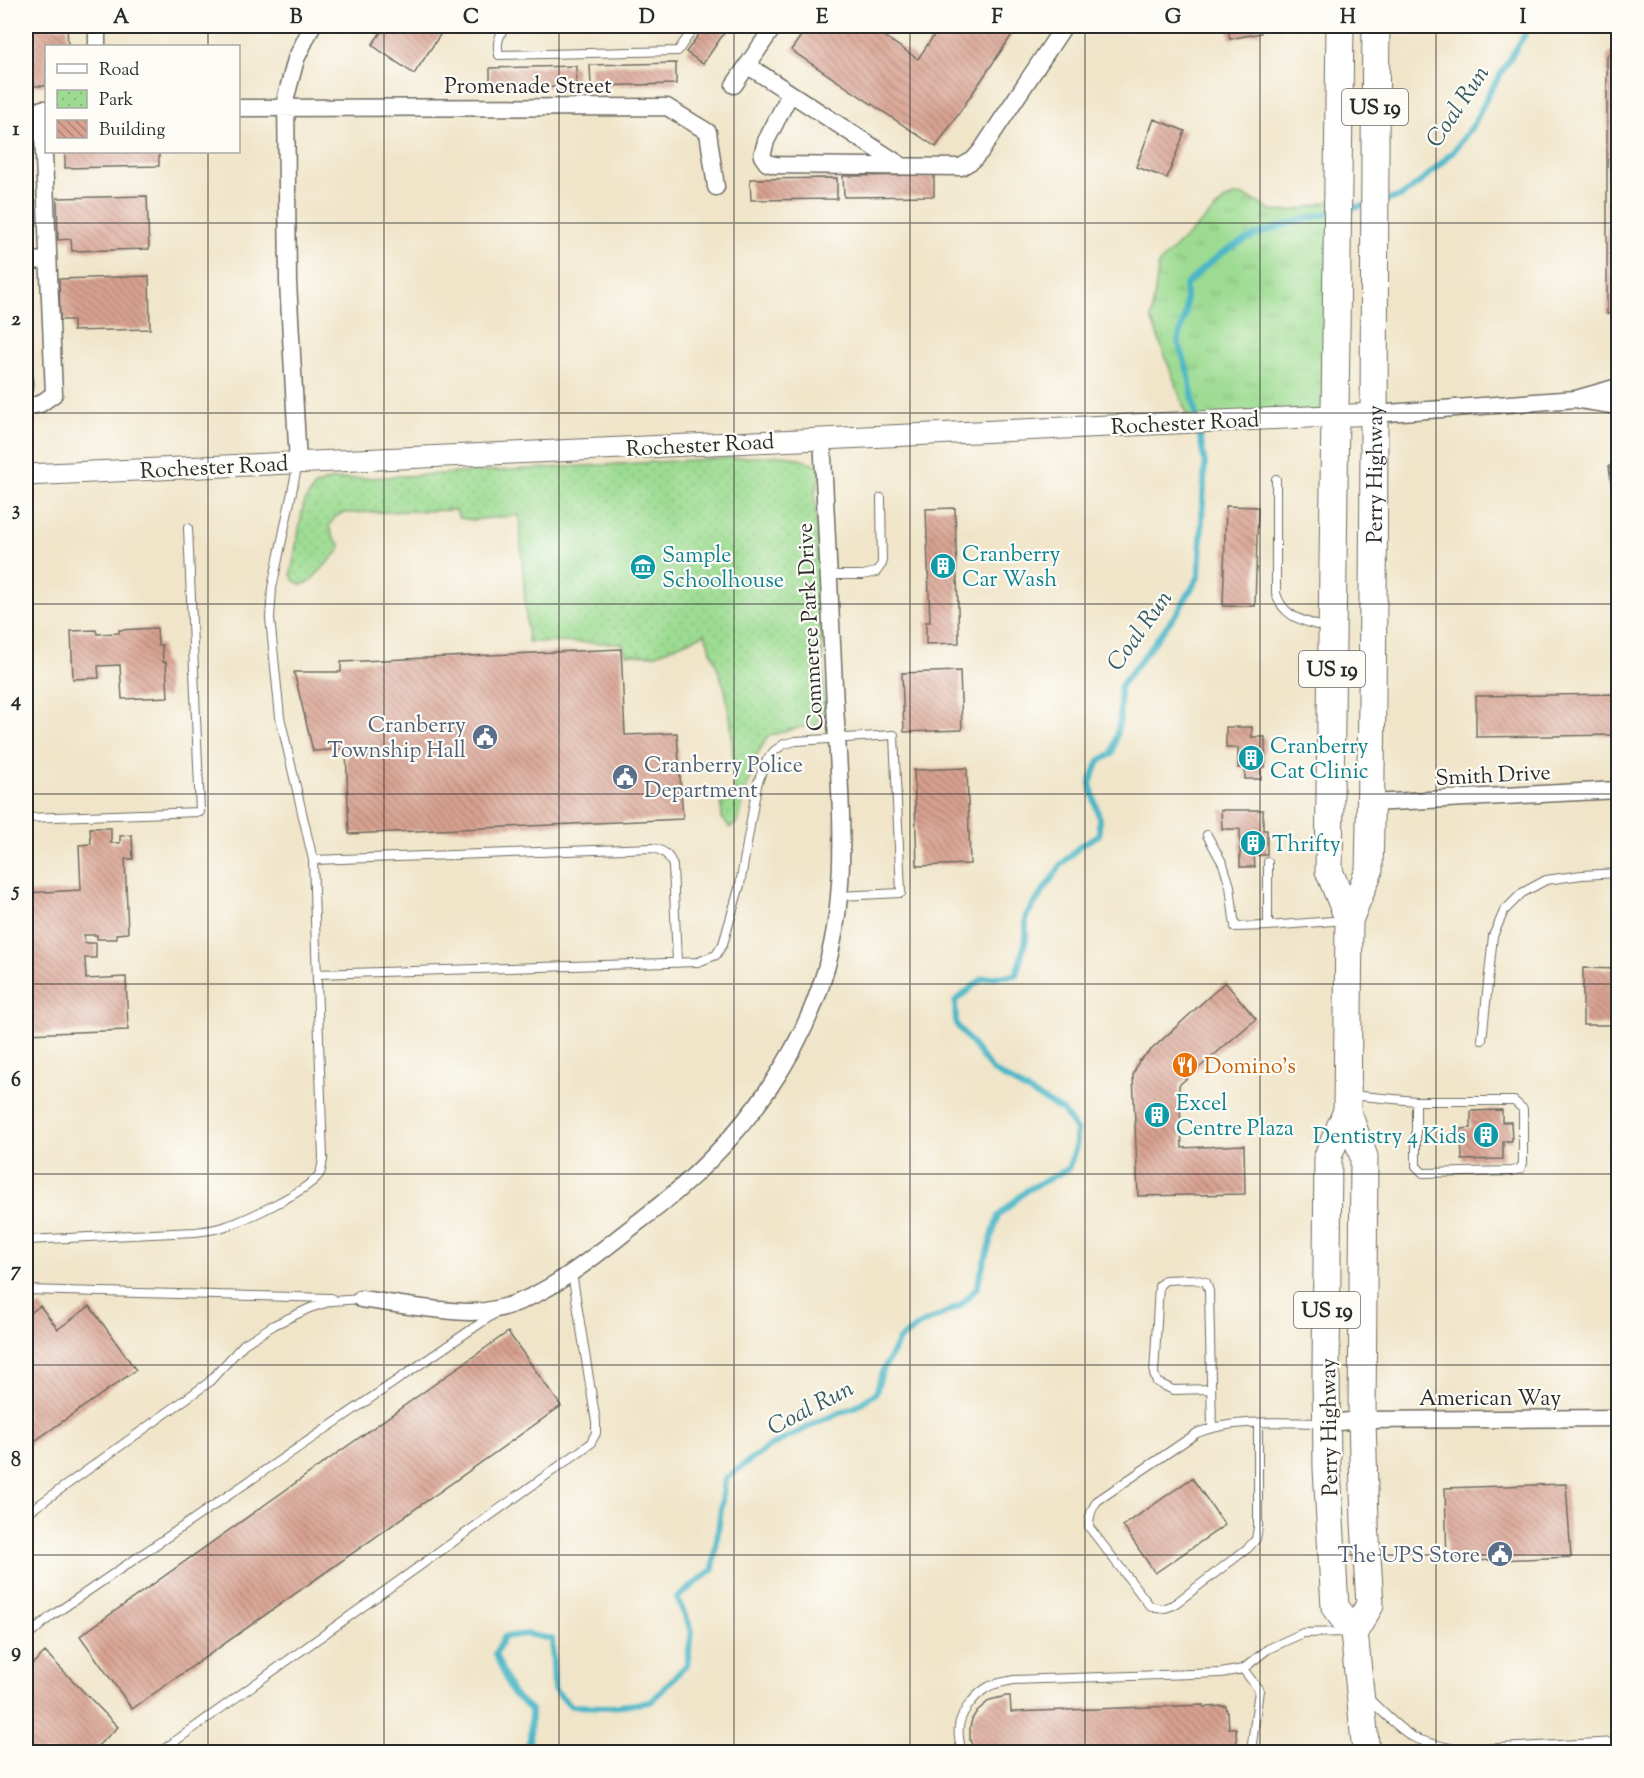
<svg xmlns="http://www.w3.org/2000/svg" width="1644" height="1778" viewBox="0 0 1644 1778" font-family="'Sorts Mill Goudy',serif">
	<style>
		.grass { fill: url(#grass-tufts); stroke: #64835e; stroke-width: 1.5 }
		.park { fill: url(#park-dots); stroke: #64835e; stroke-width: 1.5 }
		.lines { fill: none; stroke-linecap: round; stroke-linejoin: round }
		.stream { stroke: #4ab6c6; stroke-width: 6 }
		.building { fill: url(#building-back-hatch) }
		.service-casing { stroke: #706c62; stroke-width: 10 }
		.minor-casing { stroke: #706c62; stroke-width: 19 }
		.tertiary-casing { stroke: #706c62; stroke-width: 23 }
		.primary-casing { stroke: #706c62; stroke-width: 29 }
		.service { stroke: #fff; stroke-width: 8 }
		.minor { stroke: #fff; stroke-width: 16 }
		.tertiary { stroke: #fff; stroke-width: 21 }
		.primary { stroke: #fff; stroke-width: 27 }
		.grid { fill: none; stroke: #2b2b2b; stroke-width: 1.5; stroke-opacity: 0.55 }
		.labels { text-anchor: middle; stroke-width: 4.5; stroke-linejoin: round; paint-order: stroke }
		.shield { fill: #fdfcf7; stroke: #6a6a68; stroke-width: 1.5 }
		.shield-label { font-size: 21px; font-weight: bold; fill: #2b2b2b }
		.street-label { font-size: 22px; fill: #2b2b2b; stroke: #fdfcf7 }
		.culture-label { font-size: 22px; fill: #0d838f; stroke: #fdfcf7; text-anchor: start }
		.service-label { font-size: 22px; fill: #4e5e75; stroke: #fdfcf7; text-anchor: end }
		.food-label { font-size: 22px; fill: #c56008; stroke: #fdfcf7; text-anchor: start }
		.water-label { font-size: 24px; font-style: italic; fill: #365c61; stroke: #fdfcf7 }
		.neatline { fill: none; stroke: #2b2b2b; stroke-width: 2 }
		.grid-label { font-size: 20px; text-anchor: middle; font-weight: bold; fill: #2b2b2b }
	</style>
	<defs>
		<pattern id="grass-tufts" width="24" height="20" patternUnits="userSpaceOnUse" patternTransform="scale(1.5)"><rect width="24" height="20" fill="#9cdb91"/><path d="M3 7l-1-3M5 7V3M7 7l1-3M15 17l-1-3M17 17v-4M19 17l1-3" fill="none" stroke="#87bc7d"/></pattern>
		<pattern id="park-dots" width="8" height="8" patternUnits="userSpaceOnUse" patternTransform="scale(1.5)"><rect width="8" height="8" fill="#9cdb91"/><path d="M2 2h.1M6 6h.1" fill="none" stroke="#87bc7d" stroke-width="1.8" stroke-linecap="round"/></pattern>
		<pattern id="building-back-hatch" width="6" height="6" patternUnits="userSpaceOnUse" patternTransform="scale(1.5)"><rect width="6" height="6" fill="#d8a190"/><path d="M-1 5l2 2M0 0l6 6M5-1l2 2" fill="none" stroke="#af8376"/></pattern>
	</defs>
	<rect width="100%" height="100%" fill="#fdfcf7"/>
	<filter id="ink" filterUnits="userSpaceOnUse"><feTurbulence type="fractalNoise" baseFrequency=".0167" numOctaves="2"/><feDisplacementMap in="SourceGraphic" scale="12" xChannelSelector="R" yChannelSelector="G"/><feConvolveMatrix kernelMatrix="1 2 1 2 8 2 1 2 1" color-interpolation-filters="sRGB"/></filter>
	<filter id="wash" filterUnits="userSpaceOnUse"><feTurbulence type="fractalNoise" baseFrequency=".008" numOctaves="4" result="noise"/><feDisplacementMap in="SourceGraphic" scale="24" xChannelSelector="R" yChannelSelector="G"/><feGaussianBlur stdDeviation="1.35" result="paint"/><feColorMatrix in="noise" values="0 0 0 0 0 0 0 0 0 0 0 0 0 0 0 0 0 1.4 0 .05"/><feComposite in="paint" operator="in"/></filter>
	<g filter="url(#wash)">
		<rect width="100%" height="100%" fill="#f0e5c9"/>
		<path class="grass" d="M1237 195C1255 197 1257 205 1271 210 1286 216 1322 203 1338 199L1335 415 1189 421 1151 318 1159 263 1226 199Z"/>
		<path class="park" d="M785 455 823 466 815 493 825 707 817 725 801 727 768 736 758 753 743 801 739 821 730 828 722 818 721 804 735 799 731 722 725 689 705 634 654 655 626 654 622 643 528 642 519 515 473 520 459 518 456 510 342 513 335 517 329 526 333 538 340 544V550L309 582 302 585 294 581 291 574 304 502 315 486 329 480Z"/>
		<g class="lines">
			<path class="stream" d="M1382 201 1400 197 1423 180 1453 152 1474 124 1489 93 1530 26
				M1344 210 1369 204
				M525 1752 530 1739 531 1710 512 1693 495 1654 504 1637 526 1634 552 1639 554 1689 571 1706 611 1707 651 1702 687 1664 692 1631 677 1598 713 1569 725 1479 767 1448 820 1421 855 1407 876 1393 882 1372 899 1340 920 1325 960 1306 976 1289 998 1216 1027 1190 1068 1169 1076 1147V1130L1063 1111 993 1071 956 1024 955 1001 983 978 1016 975 1026 939V916L1061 865 1081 845 1099 835V817L1090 783 1099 761 1112 754 1120 720V687L1179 610 1199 576 1205 464 1188 372 1178 341 1186 311V285C1195 277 1203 267 1213 260 1242 236 1294 221 1331 213"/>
		</g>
		<g id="blocks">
			<path class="building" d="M385 26H446L414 74 372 45Z
				M705 26H729L703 64 686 52Z
				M808 26H883L878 32 918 59 940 26H1018L936 147 791 50Z
				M1228 26H1260L1261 33 1230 39Z
				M67 27 68 46H46V86H29L27 28Z
				M1618 43V314H1607V56Z
				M676 63V84L591 86 590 65Z
				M576 66V87L490 88V68Z
				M1154 119 1185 131 1167 178 1136 167Z
				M65 152H159V166L65 168Z
				M934 175V196L844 197 843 176Z
				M837 178V199L751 200 750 179Z
				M147 196 149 249 72 251 71 239 58 240 57 198Z
				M149 276 150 329 73 331V320H60L59 279Z
				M26 282H30L33 391 26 392Z
				M1618 465V535H1617L1609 466Z
				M1226 506 1258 507 1255 606H1223Z
				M955 508 959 643 926 644V622H930L926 509Z
				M157 628 158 645H162L163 662H166L168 697 122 699 120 665 98 666 99 678 73 679 71 631 96 630 97 634 119 633V630Z
				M621 649 625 735 677 733 683 819 349 834 346 749 313 751 294 672H341V662Z
				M960 671 962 730 904 732 902 673Z
				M1618 694V735L1476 737V696Z
				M1226 727H1252V737H1265V767H1261V779H1245V768H1238V748H1226Z
				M967 768 970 864 917 866 914 770Z
				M1221 810H1263V830H1267V855H1254L1255 867H1240V829H1222Z
				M90 828H111V843H120V836L132 835 133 859H125L128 933 116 934 117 939H97V935H84L85 943H96V958H85L86 979 126 977 128 1030 26 1034V983H29L27 938H26V893L81 890 79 845 91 844Z
				M1583 968 1618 969V1025H1583Z
				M1225 982 1256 1019 1179 1085 1182 1148 1244 1145 1245 1194 1138 1196 1133 1075 1139 1061Z
				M1502 1110V1122H1511L1512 1141H1503V1159L1462 1160 1461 1129 1471 1128V1111Z
				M40 1306 58 1329 90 1306 136 1370 26 1447V1316Z
				M508 1332 561 1406 132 1709 80 1636Z
				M1192 1478 1225 1525 1155 1573 1123 1526Z
				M1566 1484 1571 1557 1447 1562 1445 1488Z
				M45 1652 118 1727 91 1752H26V1670Z
				M1006 1696H1010L1011 1712 1204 1705V1707L1226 1706 1227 1712H1228L1229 1728H1236L1237 1752H975L970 1740V1727L972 1719 977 1711 990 1700Z"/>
		</g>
	</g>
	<g filter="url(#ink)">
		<use href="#blocks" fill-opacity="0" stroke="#706c62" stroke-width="1.5"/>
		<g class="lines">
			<g class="service-casing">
				<path id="service" d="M505 26C499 36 496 43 499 55L678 51 695 26
					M1276 479V593C1283 619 1306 621 1329 629
					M829 575H863L876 572 882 564 881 498
					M26 818 200 812 188 528
					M1207 835 1223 864 1230 886 1235 927 1268 926
					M313 860 653 848C665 851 669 855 673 866L677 963
					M1268 862V926L1346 920
					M317 974 698 962 716 955 723 944 740 885 757 785 765 763 774 751 784 744 796 741 894 735 901 893 839 896
					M1482 1040 1493 936 1504 911 1522 893 1546 880 1582 875 1618 873
					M1350 1095 1416 1101H1514L1523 1109V1163L1520 1169 1512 1171 1423 1173 1416 1166V1101
					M26 1240 195 1232C204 1231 214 1230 223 1227 242 1222 312 1189 320 1173 322 1169 322 1163 323 1159L313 860 280 717 270 618 272 588 298 463
					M26 1290 331 1298
					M1210 1389 1173 1390 1157 1382 1154 1374 1159 1286 1165 1280 1193 1279 1206 1282 1209 1291 1212 1427
					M1258 1424V1527L1256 1539 1248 1548 1176 1603C1167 1609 1160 1610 1150 1606L1089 1527C1089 1516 1091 1510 1097 1501L1197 1433C1233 1418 1285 1423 1324 1423
					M26 1514 208 1383 244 1344 274 1325 310 1308 332 1301 361 1299
					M26 1638 50 1617 494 1314
					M1243 1669 1259 1690 1251 1752
					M1367 1697C1381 1710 1396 1727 1413 1737 1426 1743 1440 1746 1454 1749
					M160 1752 590 1444 596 1433V1422L572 1273
					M962 1752C956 1731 957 1718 972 1701 977 1695 984 1689 990 1686 997 1683 1006 1682 1013 1680L1221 1673 1243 1669 1268 1649 1303 1633 1348 1632
					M1448 1752 1460 1750 1618 1742"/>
			</g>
			<g class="minor-casing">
				<path id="minor" d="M97 26V46
					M747 65 902 166
					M734 85 774 26
					M790 94 766 141 762 156 767 163 775 165 961 167 973 160 981 151 1064 26
					M238 108 667 107 708 132 716 187
					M26 261 47 260
					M1580 400 1618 406
					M26 407 40 404 54 394 42 109H46
					M1374 414 1576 399 1618 387
					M298 463 288 282 286 97 296 59 312 26
					M1371 803 1618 790
					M361 1299C397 1304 434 1311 470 1312 532 1313 595 1255 641 1220 740 1145 821 1041 837 915 846 846 839 775 835 706 831 616 827 527 822 438
					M1327 1423 1362 1420 1618 1418"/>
			</g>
			<g class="tertiary-casing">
				<path id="tertiary" d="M26 475 1374 414"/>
			</g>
			<g class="primary-casing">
				<g id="primary">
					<path d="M1340 26 1329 871 1349 920"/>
					<path d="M1347 1111 1364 1157 1362 1420 1365 1523 1370 1605 1354 1632"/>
					<path id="s1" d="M1366 1752 1354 1632 1335 1607 1327 1468 1326 1370 1328 1156 1347 1111 1349 920 1369 871C1376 590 1373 307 1376 26"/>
				</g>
			</g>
			<use href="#service" class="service"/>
			<use href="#minor" class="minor"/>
			<use href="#tertiary" class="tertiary"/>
			<use href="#primary" class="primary"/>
		</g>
	</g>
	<path class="grid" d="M208 26V46M384 26V1752M559 26V1752M734 26V1752M910 26V1752M1085 26V1752M1260 26V1752M1436 26V1752M208 152V1752M26 223H1618M26 413H1618M26 604H1618M26 794H1618M26 984H1618M26 1174H1618M26 1365H1618M26 1555H1618"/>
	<defs>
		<g id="building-disc" transform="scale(1.35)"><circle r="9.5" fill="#0f9aa8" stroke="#fdfcf7"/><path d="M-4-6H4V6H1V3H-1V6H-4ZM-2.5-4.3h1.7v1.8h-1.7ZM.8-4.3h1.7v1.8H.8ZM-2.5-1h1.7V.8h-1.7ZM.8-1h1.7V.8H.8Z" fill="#fff"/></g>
		<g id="museum-disc" transform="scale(1.35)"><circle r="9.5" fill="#0f9aa8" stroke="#fdfcf7"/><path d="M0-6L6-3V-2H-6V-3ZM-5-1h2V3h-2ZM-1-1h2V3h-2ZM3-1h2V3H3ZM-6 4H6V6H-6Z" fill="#fff"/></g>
		<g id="civic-disc" transform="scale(1.35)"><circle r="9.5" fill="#5c6f8a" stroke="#fdfcf7"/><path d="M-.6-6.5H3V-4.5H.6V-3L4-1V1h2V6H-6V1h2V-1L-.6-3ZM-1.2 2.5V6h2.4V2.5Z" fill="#fff"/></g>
		<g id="restaurant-disc" transform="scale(1.35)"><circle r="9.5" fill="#e8710a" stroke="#fdfcf7"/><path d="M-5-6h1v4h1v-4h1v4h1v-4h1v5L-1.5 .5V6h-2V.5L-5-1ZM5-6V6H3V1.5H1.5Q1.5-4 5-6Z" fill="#fff"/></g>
	</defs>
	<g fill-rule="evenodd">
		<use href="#building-disc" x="943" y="566"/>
		<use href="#museum-disc" x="643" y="567"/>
		<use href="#civic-disc" x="485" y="737"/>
		<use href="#building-disc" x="1251" y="758"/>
		<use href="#civic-disc" x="625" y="777"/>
		<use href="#building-disc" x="1253" y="843"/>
		<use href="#restaurant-disc" x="1185" y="1065"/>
		<use href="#building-disc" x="1157" y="1115"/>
		<use href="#building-disc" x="1486" y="1135"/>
		<use href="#civic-disc" x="1500" y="1554"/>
	</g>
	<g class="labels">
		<g class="shield">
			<rect x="1342" y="89" width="66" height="36" rx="4.5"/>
			<rect x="1299" y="651" width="66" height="36" rx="4.5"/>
			<rect x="1294" y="1292" width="66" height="36" rx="4.5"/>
		</g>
		<g class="shield-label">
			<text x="1375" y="114">US 19</text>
			<text x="1332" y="676">US 19</text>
			<text x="1327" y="1317">US 19</text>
		</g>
		<g class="street-label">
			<text x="528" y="93">Promenade Street</text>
			<text transform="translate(1185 422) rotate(-3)" y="8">Rochester Road</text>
			<text transform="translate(700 444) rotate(-3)" y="8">Rochester Road</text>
			<text transform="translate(214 466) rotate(-3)" y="8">Rochester Road</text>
			<text dy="8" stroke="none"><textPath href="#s1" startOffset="1293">Perry Highway</textPath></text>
			<text transform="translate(809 627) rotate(-93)" y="8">Commerce Park Drive</text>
			<text transform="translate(1493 774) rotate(-3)" y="8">Smith Drive</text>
			<text x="1490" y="1405">American Way</text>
			<text transform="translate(1328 1427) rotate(-91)" y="8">Perry Highway</text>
		</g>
		<g class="culture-label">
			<text x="962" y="561">Cranberry<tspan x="962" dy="25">Car Wash</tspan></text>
			<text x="662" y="562">Sample<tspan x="662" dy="25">Schoolhouse</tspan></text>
			<text x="1270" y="753">Cranberry<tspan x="1270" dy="25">Cat Clinic</tspan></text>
			<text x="1272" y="851">Thrifty</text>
			<text x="1176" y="1110">Excel<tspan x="1176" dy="25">Centre Plaza</tspan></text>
			<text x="1466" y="1143" text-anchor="end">Dentistry 4 Kids</text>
		</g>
		<g class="service-label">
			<text x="466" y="732">Cranberry<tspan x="466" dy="25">Township Hall</tspan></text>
			<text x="644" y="772" text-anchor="start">Cranberry Police<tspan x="644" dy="25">Department</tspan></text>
			<text x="1480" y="1562">The UPS Store</text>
		</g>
		<g class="food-label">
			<text x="1204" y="1073">Domino's</text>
		</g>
		<g class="water-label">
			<text transform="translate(1457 106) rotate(-56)" y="8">Coal Run</text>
			<text transform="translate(1139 630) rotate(-54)" y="8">Coal Run</text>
			<text transform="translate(810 1407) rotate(-27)" y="8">Coal Run</text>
		</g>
	</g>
	<rect width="1644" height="1778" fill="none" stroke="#fdfcf7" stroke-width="66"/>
	<rect x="45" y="45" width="195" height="108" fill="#fdfcf7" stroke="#a9a8a5" stroke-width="1.5"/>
	<rect x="57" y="64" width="30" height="9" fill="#ffffff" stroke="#a9a8a5" stroke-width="1.5"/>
	<text x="99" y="75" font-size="18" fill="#2b2b2b">Road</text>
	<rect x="57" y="90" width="30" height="18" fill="url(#park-dots)" stroke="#a9a8a5" stroke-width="1.5"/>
	<text x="99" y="105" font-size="18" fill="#2b2b2b">Park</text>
	<rect x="57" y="120" width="30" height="18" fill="url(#building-back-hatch)" stroke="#a9a8a5" stroke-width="1.5"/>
	<text x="99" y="135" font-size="18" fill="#2b2b2b">Building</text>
	<rect x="33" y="33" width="1578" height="1712" class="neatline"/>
	<g class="grid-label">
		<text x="121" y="23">A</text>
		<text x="296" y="23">B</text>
		<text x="471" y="23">C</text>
		<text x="647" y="23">D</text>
		<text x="822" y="23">E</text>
		<text x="997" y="23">F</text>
		<text x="1173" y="23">G</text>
		<text x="1348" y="23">H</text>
		<text x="1523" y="23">I</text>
		<text x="16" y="135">1</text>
		<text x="16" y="325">2</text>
		<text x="16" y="515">3</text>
		<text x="16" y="706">4</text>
		<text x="16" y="896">5</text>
		<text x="16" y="1086">6</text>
		<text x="16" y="1276">7</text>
		<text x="16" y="1466">8</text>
		<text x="16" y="1657">9</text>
	</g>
</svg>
